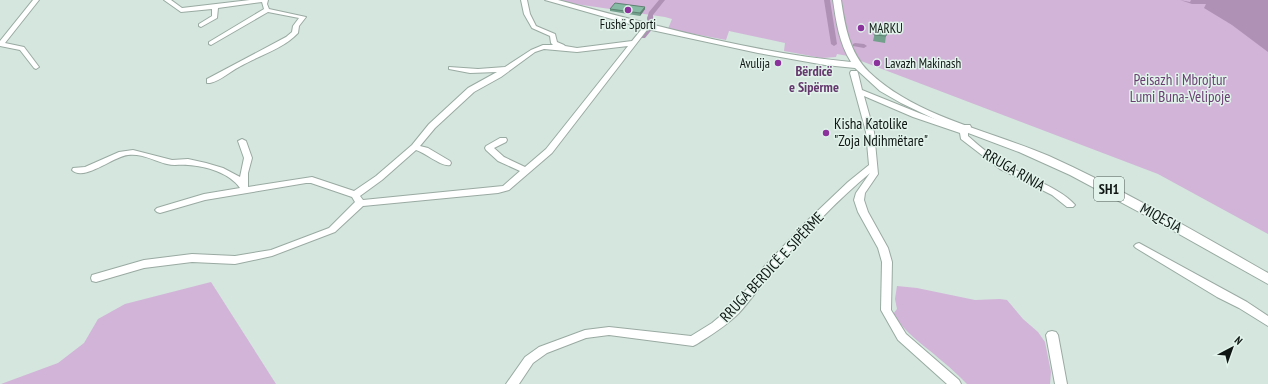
<svg xmlns="http://www.w3.org/2000/svg" width="1268" height="384" viewBox="0 0 1268 384" font-family="'PT Sans Narrow',sans-serif">
	<style>
		.green { fill: #d2b4d8 }
		.water { fill: #b091b6 }
		.lines { fill: none; stroke-linecap: round; stroke-linejoin: round }
		.canal { fill: #b091b6; fill-rule: evenodd }
		.minor-casing { stroke: #99aaa2; stroke-width: 2 }
		.major-casing { stroke: #99aaa2; stroke-width: 2 }
		.minor { fill: #fff; fill-rule: evenodd }
		.major { fill: #fff; fill-rule: evenodd }
		.wall { fill: #73a08d }
		.shaded-wall { fill: #5e8273 }
		.building { fill: #86baa4; stroke: #5e8273 }
		.poi-dot { fill: #8c329d; stroke: #e1f3eb; stroke-width: 1.5 }
		.labels { text-anchor: middle; stroke-width: 3; stroke-linejoin: round; paint-order: stroke }
		.far-poi-label { font-size: 13px; fill: #0f1613; stroke: #e1f3eb; text-anchor: start }
		.far-quarter-label { font-size: 14px; font-weight: bold; fill: #65386d; stroke: #e1f3eb }
		.shield { fill: #e1f3eb; stroke: #4e5854; stroke-width: 1 }
		.shield-label { font-size: 14px; font-weight: bold; fill: #0f1613 }
		.park-label { font-size: 15px; fill: #6a4072; stroke: #e1f3eb }
		.poi-label { font-size: 15px; fill: #0f1613; stroke: #e1f3eb; text-anchor: start }
		.street-label { font-size: 15px; fill: #0f1613; stroke: #e1f3eb }
	</style>
	<rect width="100%" height="100%" fill="#d4e6de"/>
	<path class="green" d="M548 0H1268V234L1158 174 848 56 837 54 836 57 822 58 784 51 785 43 729 31 726 40 668 29 672 19 665 17Z
		M211 282 276 384H1L58 363 84 343 98 319 125 304Z
		M897 286 917 288 975 300 1000 299 1007 300 1023 319 1038 332 1045 342 1051 372 1050 384H967C959 376 951 368 942 361 923 344 909 337 893 314L897 309 895 299Z"/>
	<path class="water" d="M1180 0 1190 2 1191 0H1268V52L1232 25 1204 8 1206 4H1192Z"/>
	<g class="lines">
		<path class="canal" d="M659 0H665L653 15 654 27 645 38H641L640 37 648 27 647 18 649 12Z
			M824 0H830L837 44 834 46 831 44Z
			M855 43 864 44 867 46 864 48 853 46V44Z"/>
		<g class="minor-casing">
			<path id="minor" d="M33 0H39L5 43 24 47 39 67 36 69 34 68 20 50 0 46V41Z
				M164 0H171L182 8 250 0H268L267 4 269 9 306 17 299 26 298 33C283 49 258 56 239 67 229 72 222 80 210 83H207V79L286 37 292 32 293 26 299 18 268 12 211 45 209 44V42L264 9 262 2 218 8 217 18 201 27 199 26V24L212 16V9L181 12Z
				M521 0H527L530 14 536 26 555 34 557 42 564 45 565 46 577 48 632 41 645 25 650 26 552 153 509 190 498 193 363 206 335 232 272 256 235 264 192 262 144 268 96 282 92 281 91 278 92 275 144 260 192 254 235 256 271 250 329 228 355 202 352 197 311 183H306L205 200 160 213 157 212 155 210 157 208 204 194 240 188C230 173 206 166 188 165 181 164 174 166 167 164 155 161 141 153 128 155 114 156 84 182 72 170L73 168 85 167 119 152 133 150 172 160 188 159 206 163 223 168 240 177 244 158 238 141 242 139 246 141 252 158 248 173V187L312 177 354 191 376 176 412 145 429 124 468 88 497 72 470 73 449 69V67L478 69 505 67 531 50 543 45H553L551 43 550 36 532 28 524 14ZM628 46 546 149 525 167 504 157 494 148 506 142 507 140 506 138H500L486 146 485 148 486 150 498 161 520 171 503 186 363 200 360 196 382 180 416 150C426 153 441 167 450 165L451 163 450 161 428 148 420 146 435 128 474 92 501 77 535 52 544 49 577 52Z
				M851 71H857L858 73 862 90 919 113 962 129 964 125H970L971 127 968 132V136C980 147 994 158 1008 166 1027 177 1062 189 1075 205L1073 207H1067L1052 195 1000 169 961 139 960 133 913 117 864 96 874 132 878 174 865 193 864 200 868 212 888 248 892 262 891 310 906 334 959 380 961 384H947L898 340 881 310 882 262 878 248 858 212 854 200 856 193 870 173C835 202 805 235 775 268 762 283 752 299 739 313 726 326 711 335 697 344L693 346 609 335 586 338 547 353 533 363 519 384H506L525 357 539 347 585 330 609 327 691 336 712 323 730 308 754 281 762 269 807 221 848 182 869 165 866 132 850 73Z
				M1139 243 1247 302 1268 316V326L1239 308 1217 297 1136 248 1134 246 1136 244Z
				M1052 331 1056 332 1058 335 1067 384H1055L1046 335 1048 332Z"/>
		</g>
		<g class="major-casing">
			<path id="major" d="M545 0H558C653 25 753 53 851 62 839 43 836 21 833 0H841C845 26 849 52 869 72 916 117 991 131 1049 156 1124 190 1196 232 1268 273V284L1154 220 1070 175 1019 152 947 125 901 103 880 91 855 68 825 65 758 53 647 29Z"/>
		</g>
		<use href="#minor" class="minor"/>
		<use href="#major" class="major"/>
	</g>
	<path class="wall" d="M645 7V9L640 16 610 11V9Z
		M876 28 886 36 885 43 873 41Z"/>
	<path class="shaded-wall" d="M645 7V9L640 16V13Z"/>
	<path class="building" d="M615 3 645 7 640 13 610 9Z
		M876 28 887 30 886 36 874 35Z"/>
	<g class="poi-dot">
		<circle cx="628" cy="10" r="4"/>
		<circle cx="861" cy="28" r="4"/>
		<circle cx="778" cy="63" r="4"/>
		<circle cx="877" cy="63" r="4"/>
		<circle cx="826" cy="133" r="4"/>
	</g>
	<g class="labels">
		<g class="far-poi-label">
			<text x="628" y="29" text-anchor="middle">Fushë Sporti</text>
			<text x="869" y="33">MARKU</text>
			<text x="770" y="68" text-anchor="end">Avulija</text>
			<text x="885" y="68">Lavazh Makinash</text>
		</g>
		<g class="far-quarter-label">
			<text x="814" y="76">Bërdicë<tspan x="814" dy="16">e Sipërme</tspan></text>
		</g>
		<rect class="shield" x="1094" y="177" width="30" height="24" rx="3"/>
		<g class="shield-label">
			<text x="1109" y="194">SH1</text>
		</g>
		<g class="park-label">
			<text x="1180" y="85">Peisazh i Mbrojtur<tspan x="1180" dy="17">Lumi Buna-Velipoje</tspan></text>
		</g>
		<g class="poi-label">
			<text x="834" y="129">Kisha Katolike<tspan x="834" dy="17">"Zoja Ndihmëtare"</tspan></text>
		</g>
		<g class="street-label">
			<text transform="translate(1014 170) rotate(30)" y="5">RRUGA RINIA</text>
			<text transform="translate(1161 218) rotate(29)" y="5">MIQESIA</text>
			<text transform="translate(772 267) rotate(-47)" y="5">RRUGA BERDICË E SIPËRME</text>
		</g>
	</g>
	<g transform="translate(1232 348) rotate(41)" stroke="#e1f3eb" stroke-width="3" paint-order="stroke">
	<path d="M0-3L7 15L0 10L-7 15Z" fill="#0f1613"/>
	<text y="-6" font-size="11" font-weight="bold" text-anchor="middle" fill="#0f1613">N</text>
	</g>
</svg>
